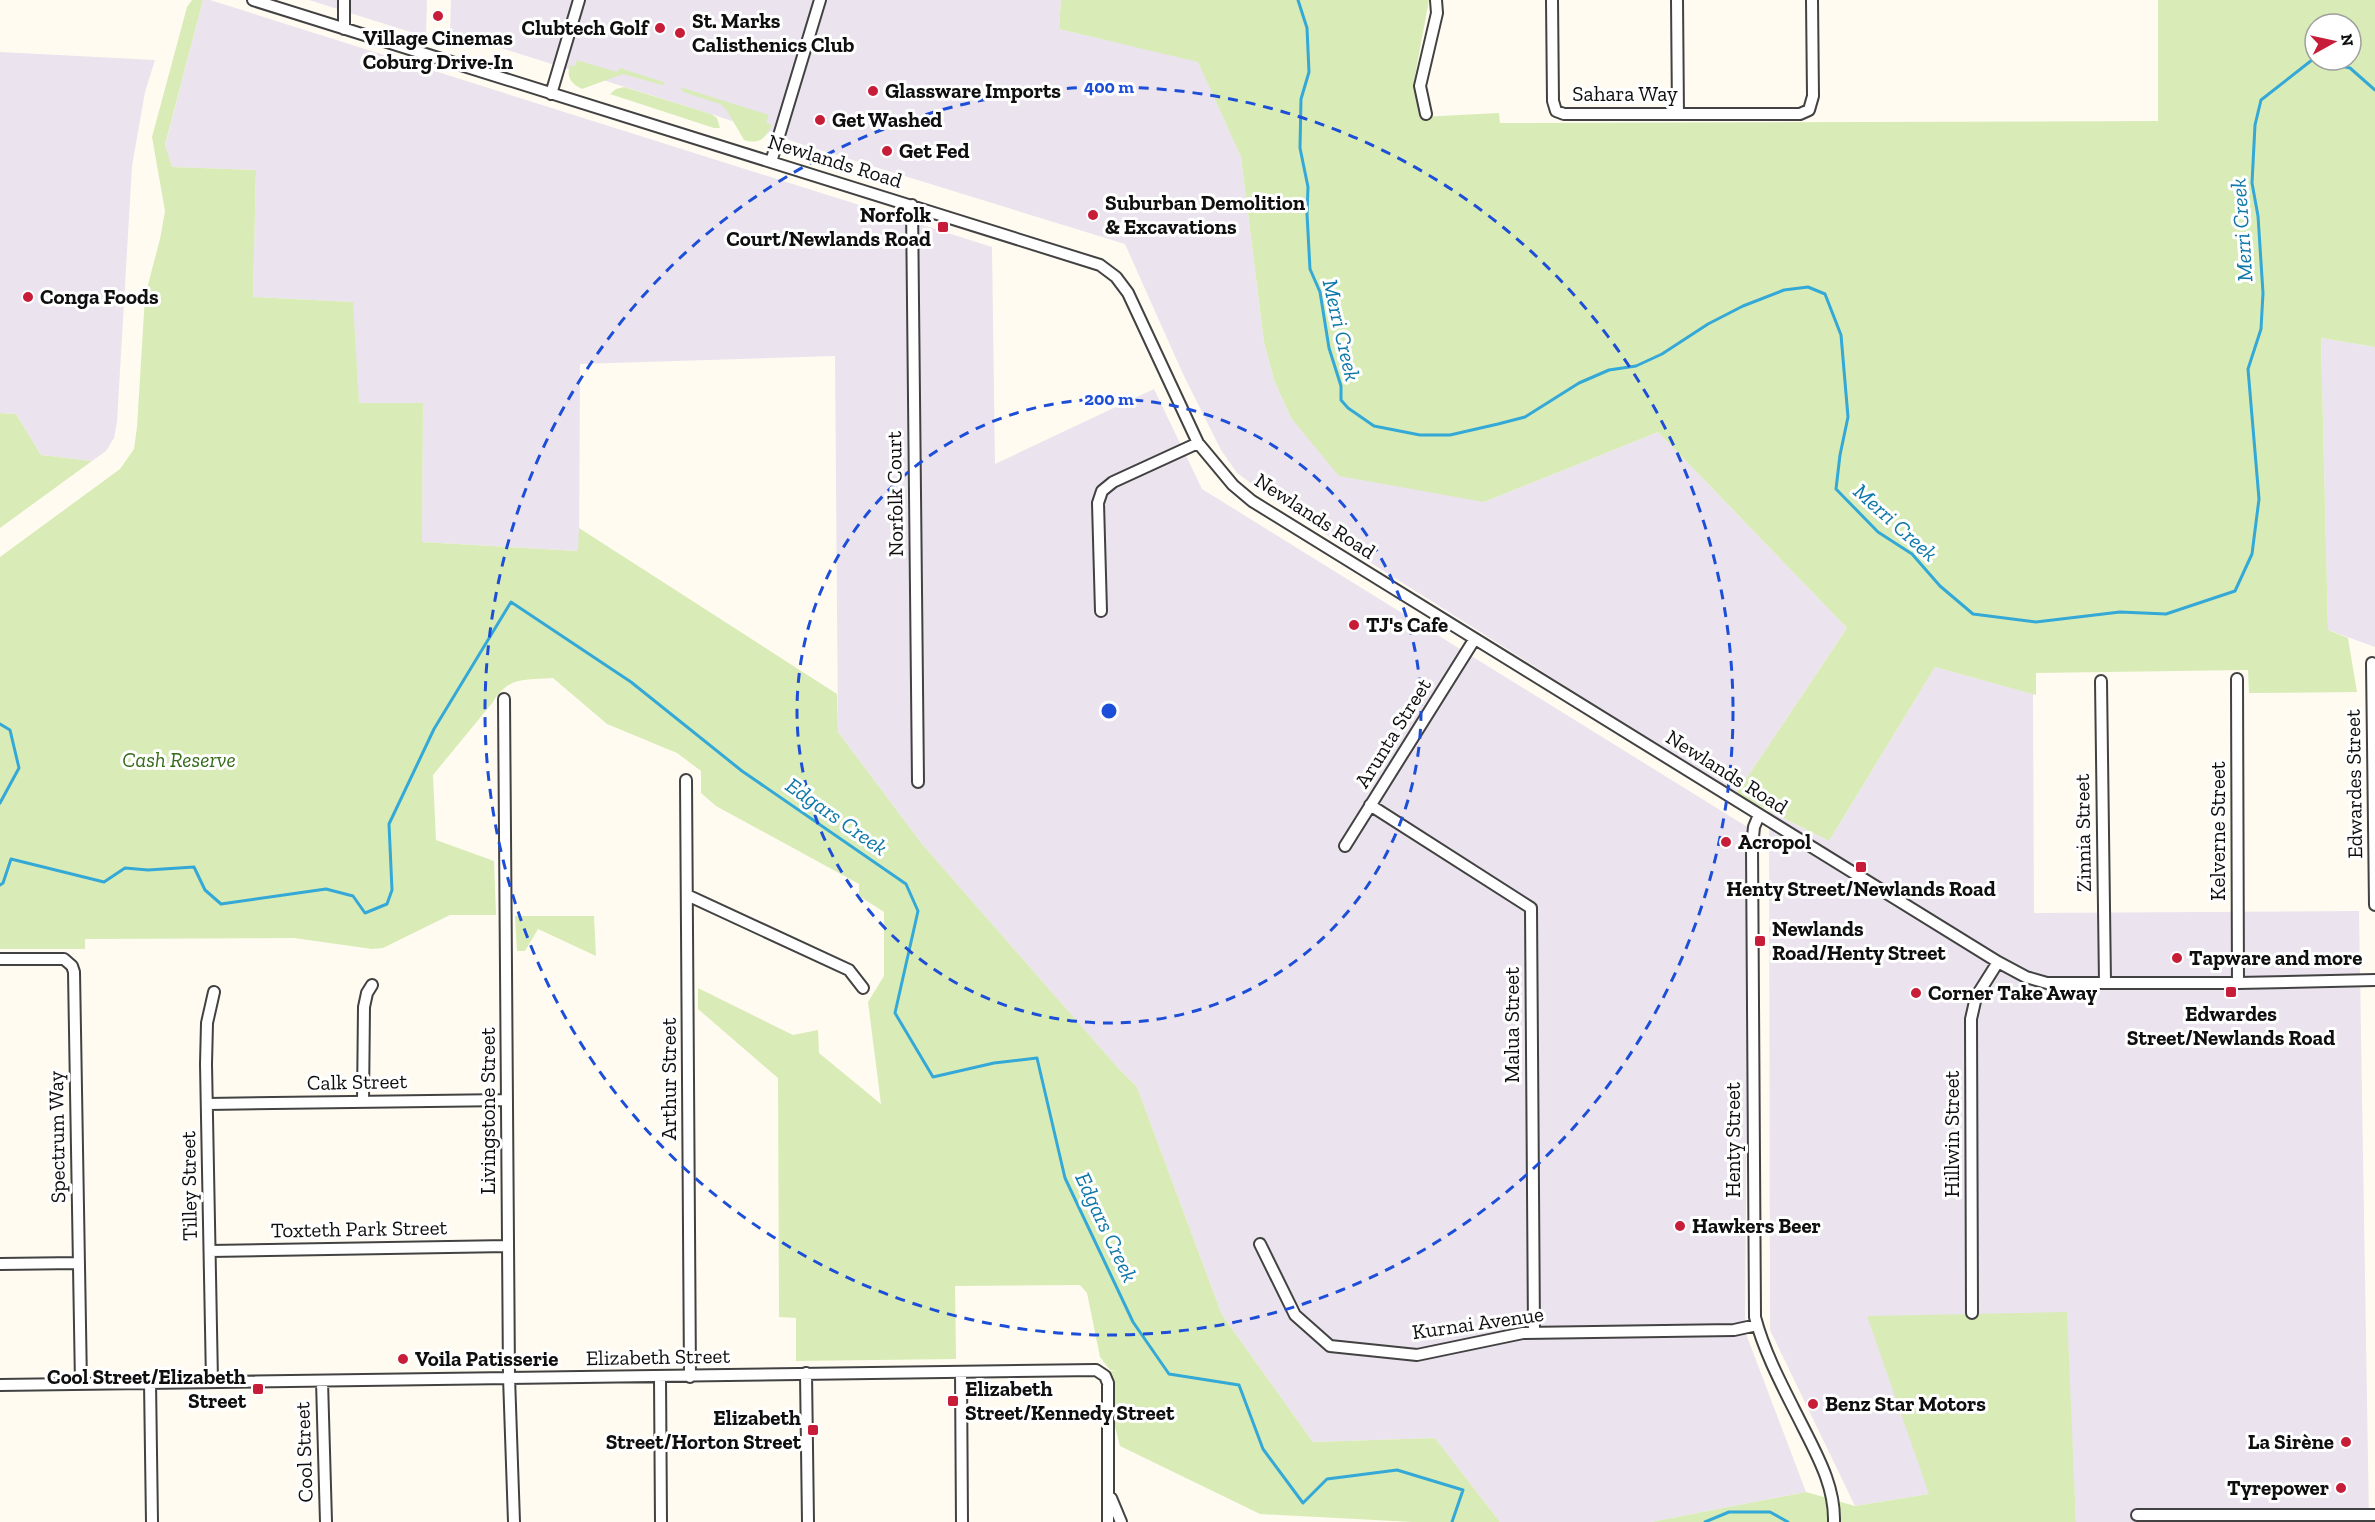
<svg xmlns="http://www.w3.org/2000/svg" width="2375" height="1522" font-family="'Zilla Slab',serif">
  <rect width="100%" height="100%" fill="#fffbf1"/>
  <path fill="#ebe3ee" d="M203,0H210L992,247L995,464L1154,389L1202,489L1749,828L1745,1331L1806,1492L1651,1522H1500L1435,1438L1313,1442L1222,1315L1137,1087L1119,1069L922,844L838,732L835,356L580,364L579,551L422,542L423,403H359L352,302L253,297L256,170L172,167L165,146Z
    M309,0H427L426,37Z
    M451,0H1061L1059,29L1198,61L1241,157L1264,342L1274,380L1291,418L1484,502L1658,432L1847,628L1736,794L1289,511L1237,473L1221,450L1183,374L1125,244L804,145L711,114L450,32Z
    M0,52L155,60L145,92L132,166L117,422L114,438L106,451L92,461L41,455L16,414L0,413Z
    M2321,338L2375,347V647L2328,630Z
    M1935,667L2033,694L2034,913L2359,911L2369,1522H2076L2066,1312L1929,1494L1855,1506L1770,1330L1769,811L1829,841Z"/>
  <path fill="#d9ecb7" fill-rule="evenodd" d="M192,0H203L165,145L172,167L256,170L253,297L353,302L359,403H423L422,542L578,551L579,528L837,694L838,732L922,844L1119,1069L1137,1087L1222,1315L1313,1442L1435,1438L1500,1522H1413L1260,1514L1120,1446L1101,1372L1118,1370H1110L1100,1357L1087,1293L1080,1285L955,1286L956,1359L796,1361V1318L779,1317L778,1078L698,1009V988L793,1035L818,1030L819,1053L881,1104L868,1002L884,976V912L859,896V884L716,806L701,793V771L677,753L607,724L553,678C526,680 508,676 493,702L433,775L436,840L494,861L496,915H450L383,948L372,949L294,938L85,939V949H0V557L120,469L134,449L137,427L145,296L160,239L165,211L152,137L187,7Z
    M1061,0H1429L1414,81L1420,117L1499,113L1500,123L2158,121V0H2375V347L2321,338L2328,630L2348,638L2357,692L2249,693L2248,670L2036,673V695L1935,667L1829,841L1736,794L1847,628L1658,432L1484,502L1339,476L1291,418L1274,380L1264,342L1241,157L1198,62L1059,29ZM2315,24H2351V60H2315Z
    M577,60L617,72L620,68L666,83L662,85L623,74L582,89C571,84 566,77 570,65L575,66Z
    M624,87L711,114L717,118L720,128H714L610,94L616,89Z
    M680,87L769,115L766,123L772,125C766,138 759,145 744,140L726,109L720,104L683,92Z
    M0,413L16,414L41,455L92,461L0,528Z
    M515,916H594L596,956L538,929L525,951H517Z
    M2067,1312L2076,1522H1651L1806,1492L1855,1506L1929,1494L1867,1316Z"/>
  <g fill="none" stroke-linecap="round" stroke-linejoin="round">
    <path stroke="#34a8d6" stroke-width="3" d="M1298,0L1307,28L1309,72L1301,99L1300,148L1308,187L1307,214L1310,269L1320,292L1329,348L1341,386V400L1348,408L1374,426L1420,435H1450L1498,424L1525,417L1579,383L1609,370L1636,366L1662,354L1708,324L1743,306L1784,290L1808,287L1825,294L1841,335L1848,417L1840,455L1836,489L1878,532L1912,554L1940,586L1973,614L2036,622L2120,612L2166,614L2235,591L2252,554L2259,499L2248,369L2261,329L2263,293L2258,216L2252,183L2255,125L2261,100L2312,60L2350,68L2375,90
      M0,724L10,730L19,768L0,803
      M0,885L3,883L11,859L104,882L125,868L148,870L194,867L205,890L221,904L326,889L353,896L365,913L387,904L392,890L389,824L434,729L511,602L631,682L742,771L906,884L918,911L895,1013L933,1077L994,1063L1037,1058L1065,1178L1133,1322L1169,1374L1239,1385L1263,1449L1303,1503L1327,1479L1397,1470L1463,1490L1452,1522
      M1705,1522L1729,1512H1770L1788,1522"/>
    <g stroke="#424242" stroke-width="14">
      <path id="minor" d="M253,0L1100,265L1116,277L1128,293L1198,443L1233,485L1252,501L1998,962L2026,977L2047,983H2238L2375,980
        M1552,0L1553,101L1556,111L1564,114H1800L1809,110L1813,96L1812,0
        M1677,0L1678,114
        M344,29V0
        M551,94L579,0
        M1426,114L1420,86L1437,13L1436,0
        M771,162L820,0
        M912,205L918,782
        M1101,611L1098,503L1102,491L1113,482L1198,443
        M2372,663L2375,905
        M2237,679L2238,983
        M2101,681L2105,983
        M504,699L509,1377L514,1522
        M686,780L690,1377
        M1370,805L1531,908L1534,1332
        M1759,815L1754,827L1752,847L1755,1317C1765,1355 1785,1391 1803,1427C1818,1457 1835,1487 1834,1522
        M1345,846L1474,640
        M687,895L849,970L863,988
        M0,959H64L72,966L74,972L81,1384
        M363,1102L364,1007L367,993L372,985
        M207,1104L507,1100
        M1260,1244L1295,1315L1330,1346L1417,1355L1523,1333L1734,1330L1757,1325
        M210,1251L508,1246
        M0,1264L78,1263
        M1972,1313L1971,1019L1976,997L1998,962
        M806,1373L808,1522
        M961,1373L962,1522
        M660,1377L661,1522
        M212,1381L206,1064L207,1023L214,992
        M322,1381L326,1522
        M150,1382L152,1522
        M0,1385L1096,1370L1105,1376L1108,1383V1522
        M1111,1498L1121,1522
        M2137,1515H2375"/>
    </g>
    <use href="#minor" stroke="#fff" stroke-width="10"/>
  </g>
  <g fill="none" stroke="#1d4ed8" stroke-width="3" stroke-dasharray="10 8">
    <circle cx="1109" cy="711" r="312"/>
    <circle cx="1109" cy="711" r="624"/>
  </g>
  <g fill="#c81d39" stroke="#fff" stroke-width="2">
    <circle cx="438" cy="16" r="6"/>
    <circle cx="660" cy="28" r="6"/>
    <circle cx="680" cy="33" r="6"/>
    <circle cx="873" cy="91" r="6"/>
    <circle cx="820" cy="120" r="6"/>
    <circle cx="887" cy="151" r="6"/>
    <circle cx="1093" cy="215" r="6"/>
    <rect x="937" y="221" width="12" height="12" rx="3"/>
    <circle cx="28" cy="297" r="6"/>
    <circle cx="1354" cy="625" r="6"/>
    <circle cx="1726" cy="842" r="6"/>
    <rect x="1855" y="861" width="12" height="12" rx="3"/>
    <rect x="1754" y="935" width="12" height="12" rx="3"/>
    <circle cx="2177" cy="958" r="6"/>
    <rect x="2225" y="986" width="12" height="12" rx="3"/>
    <circle cx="1916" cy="993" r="6"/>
    <circle cx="1680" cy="1226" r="6"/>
    <circle cx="403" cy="1359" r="6"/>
    <rect x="252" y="1383" width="12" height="12" rx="3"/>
    <rect x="947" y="1395" width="12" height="12" rx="3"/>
    <circle cx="1813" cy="1404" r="6"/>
    <rect x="807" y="1424" width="12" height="12" rx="3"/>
    <circle cx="2346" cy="1442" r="6"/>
    <circle cx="2341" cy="1488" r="6"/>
  </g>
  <g text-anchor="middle" stroke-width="6" stroke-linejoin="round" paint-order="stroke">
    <g font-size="21" font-weight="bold" fill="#0f0f0f" stroke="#fff" text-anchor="start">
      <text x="692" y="28">St. Marks<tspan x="692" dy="24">Calisthenics Club</tspan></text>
      <text x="648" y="35" text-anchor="end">Clubtech Golf</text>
      <text x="438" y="45" text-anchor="middle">Village Cinemas<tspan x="438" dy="24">Coburg Drive-In</tspan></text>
      <text x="885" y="98">Glassware Imports</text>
      <text x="832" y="127">Get Washed</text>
      <text x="899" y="158">Get Fed</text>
      <text x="1105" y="210">Suburban Demolition<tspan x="1105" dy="24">&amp; Excavations</tspan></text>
      <text x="931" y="222" text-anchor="end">Norfolk<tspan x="931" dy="24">Court/Newlands Road</tspan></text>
      <text x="40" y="304">Conga Foods</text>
      <text x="1366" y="632">TJ's Cafe</text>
      <text x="1738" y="849">Acropol</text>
      <text x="1861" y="896" text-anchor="middle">Henty Street/Newlands Road</text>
      <text x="1772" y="936">Newlands<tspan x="1772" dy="24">Road/Henty Street</tspan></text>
      <text x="2189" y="965">Tapware and more</text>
      <text x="1928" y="1000">Corner Take Away</text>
      <text x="2231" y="1021" text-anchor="middle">Edwardes<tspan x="2231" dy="24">Street/Newlands Road</tspan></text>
      <text x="1692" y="1233">Hawkers Beer</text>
      <text x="415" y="1366">Voila Patisserie</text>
      <text x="246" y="1384" text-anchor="end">Cool Street/Elizabeth<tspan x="246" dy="24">Street</tspan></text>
      <text x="965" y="1396">Elizabeth<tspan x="965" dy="24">Street/Kennedy Street</tspan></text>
      <text x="1825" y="1411">Benz Star Motors</text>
      <text x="801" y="1425" text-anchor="end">Elizabeth<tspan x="801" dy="24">Street/Horton Street</tspan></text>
      <text x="2334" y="1449" text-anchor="end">La Sirène</text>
      <text x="2329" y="1495" text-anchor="end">Tyrepower</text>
    </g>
    <g font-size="21" fill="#0f0f0f" stroke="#fff">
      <text x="1625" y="101">Sahara Way</text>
      <text transform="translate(835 161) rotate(17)" y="7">Newlands Road</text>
      <text transform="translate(895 494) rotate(-91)" y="7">Norfolk Court</text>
      <text transform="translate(1315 516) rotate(33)" y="7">Newlands Road</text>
      <text transform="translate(1393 733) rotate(-58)" y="7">Arunta Street</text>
      <text transform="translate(1727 772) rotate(32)" y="7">Newlands Road</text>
      <text transform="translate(2354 784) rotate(-91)" y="7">Edwardes Street</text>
      <text transform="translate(2218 831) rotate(-90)" y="7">Kelverne Street</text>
      <text transform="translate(2083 833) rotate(-91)" y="7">Zinnia Street</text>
      <text transform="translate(1512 1025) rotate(-90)" y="7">Malua Street</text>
      <text transform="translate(669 1079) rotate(-90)" y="7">Arthur Street</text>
      <text transform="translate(357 1082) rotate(-1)" y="7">Calk Street</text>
      <text transform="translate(488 1111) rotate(-90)" y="7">Livingstone Street</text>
      <text transform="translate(1952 1134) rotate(-90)" y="7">Hillwin Street</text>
      <text transform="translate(57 1137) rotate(-91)" y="7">Spectrum Way</text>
      <text transform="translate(1733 1140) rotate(-90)" y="7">Henty Street</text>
      <text transform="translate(189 1186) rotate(-91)" y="7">Tilley Street</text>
      <text transform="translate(359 1229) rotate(-1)" y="7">Toxteth Park Street</text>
      <text transform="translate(1478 1323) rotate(-8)" y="7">Kurnai Avenue</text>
      <text transform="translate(658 1357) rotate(-1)" y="7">Elizabeth Street</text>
      <text transform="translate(304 1452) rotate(-92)" y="7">Cool Street</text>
    </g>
    <g font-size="21" font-style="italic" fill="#356b1a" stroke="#fff">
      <text x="179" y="767">Cash Reserve</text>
    </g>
    <g font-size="22" font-style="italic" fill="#0f78a9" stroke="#fff">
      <text transform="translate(2241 230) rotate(-94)" y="8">Merri Creek</text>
      <text transform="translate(1342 330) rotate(77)" y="8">Merri Creek</text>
      <text transform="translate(1896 522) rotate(42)" y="8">Merri Creek</text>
      <text transform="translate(837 816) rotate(35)" y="8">Edgars Creek</text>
      <text transform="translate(1107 1227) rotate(65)" y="8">Edgars Creek</text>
    </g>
  </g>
  <circle cx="1109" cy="711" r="9" fill="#1d4ed8" stroke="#fff" stroke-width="3"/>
  <g font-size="18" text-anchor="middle" font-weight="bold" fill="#1d4ed8" stroke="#fff" stroke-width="6" stroke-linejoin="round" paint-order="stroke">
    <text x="1109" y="93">400 m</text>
    <text x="1109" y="405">200 m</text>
  </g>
  <g transform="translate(2333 42) rotate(82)"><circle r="28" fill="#ffffff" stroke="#9f9f9f" stroke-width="1.5"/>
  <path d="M0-4.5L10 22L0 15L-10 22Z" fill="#c81d39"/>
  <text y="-9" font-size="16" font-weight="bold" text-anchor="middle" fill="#0f0f0f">N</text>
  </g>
</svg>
